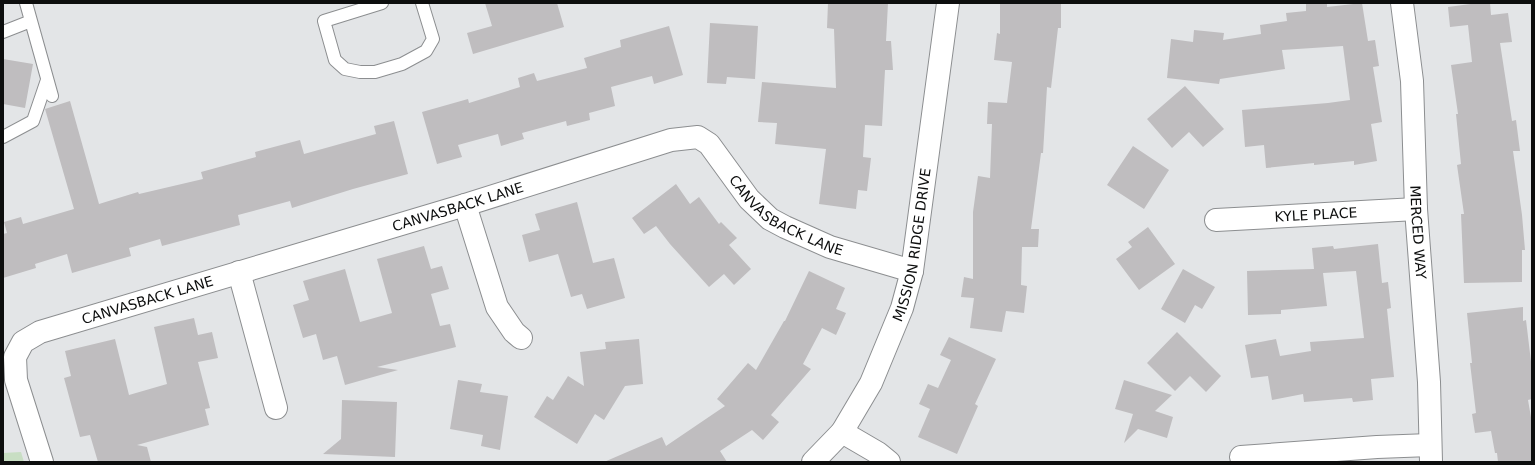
<svg xmlns="http://www.w3.org/2000/svg" width="1535" height="465" font-family="'DejaVu Sans',sans-serif">
  <rect width="100%" height="100%" fill="#e3e5e7"/>
  <path fill="#c8dec3" d="M21,452L24,462H3V453Z"/>
  <path fill="#bfbdbf" d="M485,3H557L564,27L473,54L467,33L492,26Z
    M828,3H888L886,41H891L893,70H885L882,126L865,125L863,157L871,158L867,191L858,190L856,209L819,204L826,149L775,144L777,123L758,122L762,82L836,88L834,29L827,28Z
    M1000,3H1061V28H1058L1051,88L1047,87L1043,153H1041L1031,229H1039L1038,247H1022L1021,285L1027,286L1024,313L1006,311L1002,332L970,328L974,298L961,297L964,277L973,279V212L978,176L990,178L992,124H987L988,102L1007,103L1012,62L994,60L997,33L1000,34Z
    M1306,3H1327V7L1362,3L1368,41L1375,40L1379,66L1373,67L1382,122L1371,124L1377,161L1354,165V161L1314,165V163L1266,168L1264,145L1245,147L1242,110L1328,103L1350,100L1343,46L1282,50L1285,69L1220,79L1219,84L1167,78L1171,39L1193,42L1194,30L1224,33L1223,40L1261,34L1260,25L1287,21L1286,13L1306,11Z
    M1478,3H1490L1491,15L1508,13L1512,42L1500,43L1512,121L1516,120L1520,151H1513L1522,215L1525,250H1522V282L1464,283L1461,214H1464L1457,165L1461,164L1456,114H1458L1451,65L1472,62L1468,25L1450,27L1448,7Z
    M710,23L758,26L755,79L727,77L726,84L707,83Z
    M669,26L683,75L654,84L652,76L611,87L615,106L589,113L590,120L567,126L566,121L522,133L524,139L501,146L498,134L458,145L462,157L437,164L422,112L468,99L469,103L520,87L518,78L534,73L537,81L587,68L584,58L621,47L620,40Z
    M3,59L33,64L25,108L3,104Z
    M1185,86L1224,129L1203,147L1189,132L1172,148L1147,119Z
    M70,101L99,204L138,192L139,194L203,179L201,172L256,157L255,152L300,140L304,154L376,134L374,126L394,121L408,174L353,189L292,208L290,201L238,215L240,225L162,246L160,239L129,248L131,256L72,273L67,254L35,264L36,268L3,278V234L7,233L4,222L21,217L23,224L74,209L45,109Z
    M1133,146L1169,170L1144,209L1107,185Z
    M676,184L690,204L699,197L719,224L721,222L737,238L729,245L751,269L734,285L724,274L709,287L670,244L656,226L644,234L632,218Z
    M577,202L593,263L614,258L625,298L587,309L582,294L571,297L558,254L529,262L522,235L540,230L535,214Z
    M1148,227L1175,264L1139,290L1116,259L1132,247L1128,242Z
    M1378,244L1382,283L1388,282L1391,308L1387,309L1394,377L1371,379L1373,400L1353,402L1352,398L1304,402L1303,394L1272,400L1268,376L1251,378L1245,345L1276,339L1280,356L1311,351L1310,342L1364,338L1356,271L1323,273L1327,306L1281,310V314L1248,315L1247,271L1314,269L1312,248L1333,246L1334,249Z
    M424,246L431,269L442,266L449,289L431,294L440,326L450,324L456,347L377,367L398,370L345,385L337,356L323,360L316,334L303,338L293,305L309,300L303,281L345,269L360,322L392,313L377,259Z
    M1183,269L1215,287L1202,309L1195,305L1185,323L1161,309Z
    M809,271L845,288L836,309L846,313L836,335L822,328L803,364L811,369L771,415L779,422L763,440L752,430L720,451L727,462H604L662,437L666,446L725,406L717,399L748,363L756,370L784,321H785Z
    M1523,307V321L1526,320L1532,370V399L1528,400L1532,423V462H1498L1497,453H1495L1491,431L1475,433L1472,414L1476,413L1470,363H1472L1467,313Z
    M194,318L198,335L212,332L218,358L198,362L210,408L205,409L209,425L137,445L147,447L151,462H98L90,435L80,437L64,378L71,376L65,351L115,339L129,395L167,384L154,327Z
    M1177,332L1221,376L1206,392L1190,376L1175,391L1147,363Z
    M949,337L996,359L975,404L978,406L957,454L918,437L930,409L919,404L928,384L938,388L951,360L940,355Z
    M639,339L643,384L625,386L604,420L595,414L577,444L534,417L547,396L553,400L568,376L584,386L580,352L606,349L605,342Z
    M458,380L482,384L480,392L508,396L500,450L481,446L483,435L450,429Z
    M1124,380L1172,395L1155,411L1173,417L1167,438L1138,429L1124,443L1133,414L1115,409Z
    M342,400L397,402L395,457L323,454L341,439Z"/>
  <g fill="none" stroke-linecap="round" stroke-linejoin="round">
    <g stroke="#8c8e90" stroke-width="14">
      <path id="lane" d="M26,3L52,96
        M382,3L324,21L335,60L345,69L360,72H375L402,64L426,51L433,39L422,3
        M3,32L31,21
        M3,137L33,121L47,80"/>
    </g>
    <g stroke="#8c8e90" stroke-width="24">
      <g id="street">
        <path id="s1" d="M1402,3L1412,81L1416,209L1429,382L1431,462"/>
        <path d="M465,205L497,307L514,332L521,338"/>
        <path id="s2" d="M1216,220L1416,209"/>
        <path d="M239,272L276,408"/>
        <path d="M842,432L878,453L889,462"/>
        <path d="M1241,457L1377,447L1430,445"/>
        <path id="s3" d="M42,462L16,380L15,357L23,342L40,332L465,205L671,140L698,137L709,144L749,199L770,219L785,227L830,247L912,271"/>
      </g>
    </g>
    <g stroke="#8c8e90" stroke-width="24">
      <g id="secondary">
        <path id="s4" d="M813,462L842,432L871,383L902,308L912,271L948,3"/>
      </g>
    </g>
    <use href="#lane" stroke="#fff" stroke-width="12"/>
    <use href="#street" stroke="#fff" stroke-width="22"/>
    <use href="#secondary" stroke="#fff" stroke-width="22"/>
  </g>
  <g text-anchor="middle" stroke-width="3.5" stroke-linejoin="round" paint-order="stroke">
    <g font-size="14" fill="#0d0e0e" stroke="#fff">
      <text dy="5" stroke="none"><textPath href="#s3" startOffset="582">CANVASBACK LANE</textPath></text>
      <text dy="5" stroke="none"><textPath href="#s3" startOffset="954">CANVASBACK LANE</textPath></text>
      <text dy="5" stroke="none"><textPath href="#s2" startOffset="100">KYLE PLACE</textPath></text>
      <text dy="5" stroke="none"><textPath href="#s1" startOffset="230">MERCED WAY</textPath></text>
      <text dy="5" stroke="none"><textPath href="#s4" startOffset="244">MISSION RIDGE DRIVE</textPath></text>
      <text dy="5" stroke="none"><textPath href="#s3" startOffset="258">CANVASBACK LANE</textPath></text>
    </g>
  </g>
  <rect width="1535" height="465" fill="none" stroke="#0d0e0e" stroke-width="8"/>
</svg>
